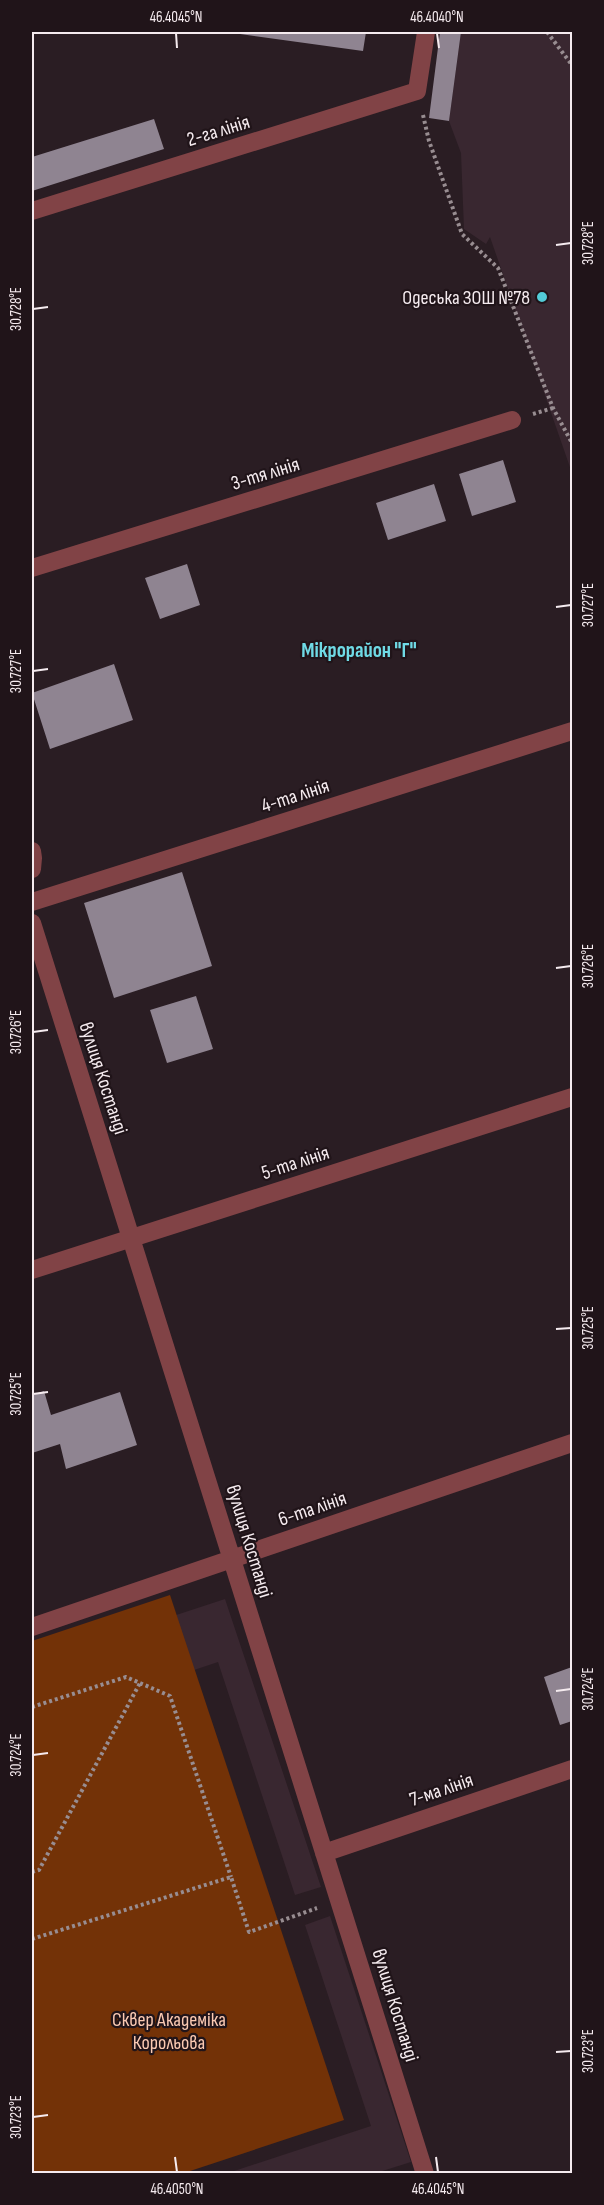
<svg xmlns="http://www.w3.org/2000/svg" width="604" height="2205" font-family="'Sofia Sans Condensed',sans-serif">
  <rect width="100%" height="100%" fill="#2a1d23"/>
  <path fill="#392730" d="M461,32H572V473L490,237L486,244L464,229L461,153L449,121Z
    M225,1599L321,1887L295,1895L218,1662L182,1674L164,1619Z
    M330,1916L411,2162L376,2173H228L371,2126L305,1925Z"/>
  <path fill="#733207" d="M170,1595L344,2120L184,2173H32V1641Z"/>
  <path fill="#8f8491" d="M226,32H366L363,51Z
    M440,32H461L449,121L429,118Z
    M154,119L164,149L32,191V157Z
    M503,460L516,502L472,516L459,474Z
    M434,484L446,521L388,540L376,503Z
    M187,564L200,605L160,619L145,578Z
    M114,664L133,720L50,749L32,693Z
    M182,872L212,966L114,998L84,903Z
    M196,996L213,1049L167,1063L150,1010Z
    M44,1391L51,1415L120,1392L137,1445L66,1469L60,1444L32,1453V1395Z
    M572,1667V1721L560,1725L544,1677Z"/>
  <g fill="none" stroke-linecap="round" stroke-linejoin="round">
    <path stroke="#988d91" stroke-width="4" stroke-dasharray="3 3" stroke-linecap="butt" d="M547,32L572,65
      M423,115L429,141L462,234L498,268L553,408L572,443
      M533,414L553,408
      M32,1707L126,1677L170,1696L231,1877
      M32,1872L39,1870L140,1683
      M32,1939L231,1877L249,1932L317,1908"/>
    <path stroke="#814346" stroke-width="18" d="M32,211L417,91L426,32
      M32,568L512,420
      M32,851L33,858L32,869
      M32,902L572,731
      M32,923L425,2174
      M32,1270L572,1097
      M32,1627L572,1443
      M324,1853L572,1769"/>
  </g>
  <path fill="none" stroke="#f5ebef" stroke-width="2" d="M176,33L177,48M437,33L439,48M556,245L571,243M33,309L48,307M556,607L571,605M33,671L48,669M556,968L571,966M33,1032L48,1030M556,1329L571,1328M33,1394L48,1392M556,1691L571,1689M33,1755L48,1753M556,2052L571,2051M33,2117L48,2115M175,2157L177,2172M436,2157L438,2172"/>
  <circle fill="#52cbd7" stroke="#201419" stroke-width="2" cx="542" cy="297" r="6"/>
  <g text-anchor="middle" stroke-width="4.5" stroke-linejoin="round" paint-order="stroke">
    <g font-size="20" fill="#f5ebef" stroke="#201419">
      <text transform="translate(218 130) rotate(-17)" y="7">2-га лінія</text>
      <text transform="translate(265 473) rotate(-17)" y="7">3-тя лінія</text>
      <text transform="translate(295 795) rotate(-18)" y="7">4-та лінія</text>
      <text transform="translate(104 1078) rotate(72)" y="7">вулиця Костанді</text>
      <text transform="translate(295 1162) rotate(-18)" y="7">5-та лінія</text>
      <text transform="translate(312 1508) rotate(-19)" y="7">6-та лінія</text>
      <text transform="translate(250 1541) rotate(73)" y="7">вулиця Костанді</text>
      <text transform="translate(441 1789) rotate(-19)" y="7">7-ма лінія</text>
      <text transform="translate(396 2005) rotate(73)" y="7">вулиця Костанді</text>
    </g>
    <g font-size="20" fill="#f5ebef" stroke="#201419" text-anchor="end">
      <text x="530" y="304">Одеська ЗОШ №78</text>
    </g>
    <g font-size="20" fill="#fbcab3" stroke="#201419">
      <text x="169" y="2026">Сквер Академіка<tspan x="169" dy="23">Корольова</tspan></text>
    </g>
    <g font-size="21" font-weight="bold" fill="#6fdae5" stroke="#201419">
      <text x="359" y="657">Мікрорайон "Г"</text>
    </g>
  </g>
  <rect width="604" height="2205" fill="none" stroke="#201419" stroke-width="66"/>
  <rect x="33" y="33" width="538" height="2139" fill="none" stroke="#f5ebef" stroke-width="2"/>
  <g font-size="15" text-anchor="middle" fill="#f5ebef">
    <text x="176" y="22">46.4045°N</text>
    <text x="437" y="22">46.4040°N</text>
    <text transform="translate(588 243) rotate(-90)" y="5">30.728°E</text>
    <text transform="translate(16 309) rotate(-90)" y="5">30.728°E</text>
    <text transform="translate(588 605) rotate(-90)" y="5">30.727°E</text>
    <text transform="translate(16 671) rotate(-90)" y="5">30.727°E</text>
    <text transform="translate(588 966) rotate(-90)" y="5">30.726°E</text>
    <text transform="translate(16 1032) rotate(-90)" y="5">30.726°E</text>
    <text transform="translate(588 1328) rotate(-90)" y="5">30.725°E</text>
    <text transform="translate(16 1394) rotate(-90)" y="5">30.725°E</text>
    <text transform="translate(588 1689) rotate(-90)" y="5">30.724°E</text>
    <text transform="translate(16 1755) rotate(-90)" y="5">30.724°E</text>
    <text transform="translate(588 2051) rotate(-90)" y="5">30.723°E</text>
    <text transform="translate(16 2117) rotate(-90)" y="5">30.723°E</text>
    <text x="177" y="2194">46.4050°N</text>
    <text x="438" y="2194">46.4045°N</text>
  </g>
</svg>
